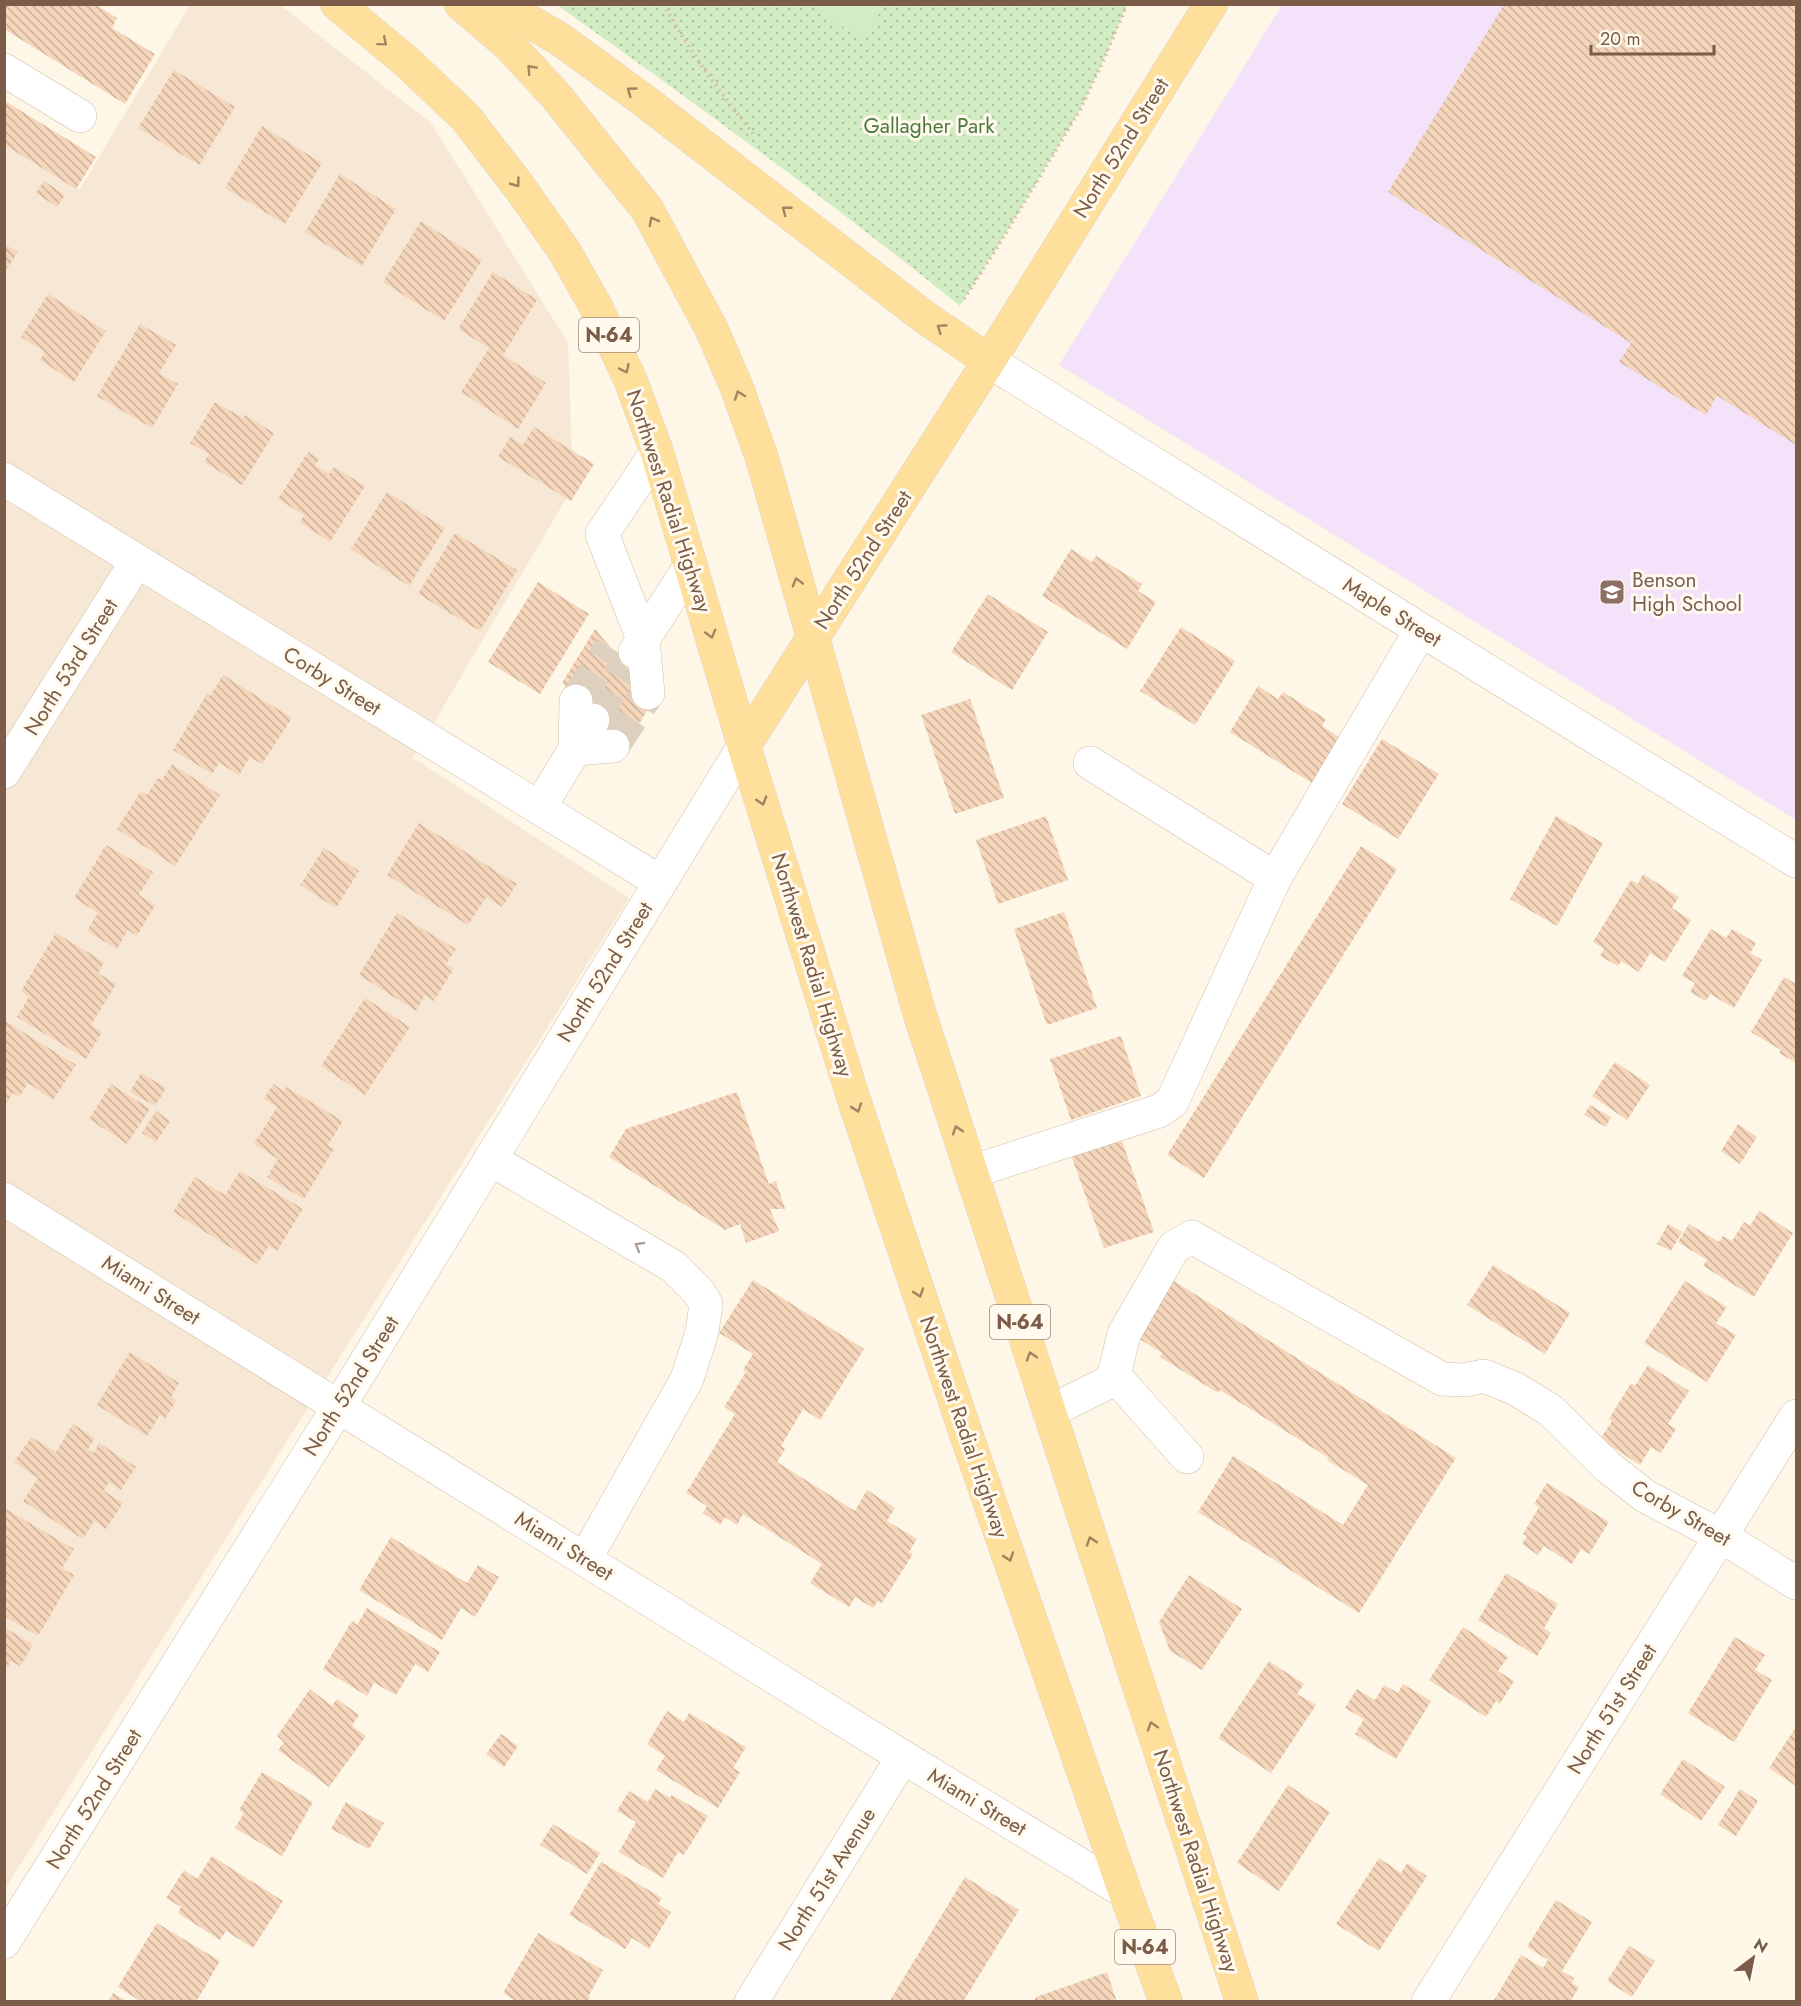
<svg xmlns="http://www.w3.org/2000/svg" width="1801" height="2006" font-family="Jost,sans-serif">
  <defs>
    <pattern id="park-dots" width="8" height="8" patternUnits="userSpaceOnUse" patternTransform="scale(1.5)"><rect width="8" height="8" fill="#d2edc3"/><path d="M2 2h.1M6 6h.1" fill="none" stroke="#afc3a0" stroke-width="1.8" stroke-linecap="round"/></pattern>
    <pattern id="building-back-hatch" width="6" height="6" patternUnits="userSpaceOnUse" patternTransform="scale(1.5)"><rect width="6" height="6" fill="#f5d6bb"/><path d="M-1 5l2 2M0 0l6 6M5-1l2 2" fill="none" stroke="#cbb19a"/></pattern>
  </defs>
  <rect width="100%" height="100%" fill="#fef6e6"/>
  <path fill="#f6e8d4" d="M190,5H280L431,123L568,343L573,487L413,758L629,898L5,1889V141L80,189Z"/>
  <path fill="#f3e2fa" d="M1282,5H1796V820L1059,365Z"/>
  <path fill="url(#park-dots)" d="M557,5H1127L1105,57L1080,110L995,251L960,306C829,200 693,102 557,5Z"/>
  <path fill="#d2edc3" d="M812,5H884L863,41Z"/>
  <path fill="url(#building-back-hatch)" d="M4,4H95L117,18L112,28L155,54L125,104L4,29Z
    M1504,5H1796V445L1717,396L1706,415L1619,362L1631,343L1388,192Z
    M174,70L235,107L199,165L138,128Z
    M5,101L96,157L76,189L5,145Z
    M262,126L322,163L285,224L225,188Z
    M340,174L396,209L362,266L305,232Z
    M44,181L65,195L57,207L36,193Z
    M421,221L482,260L444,321L383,282Z
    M4,244L18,252L4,273Z
    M493,272L537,300L503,355L546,383L518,429L461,392L489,348L458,329Z
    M48,294L106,331L74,382L40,360L45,352L21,337Z
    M140,324L176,345L159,373L178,384L152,428L97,396Z
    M215,402L243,418L245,415L274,433L242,485L204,462L209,454L190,443Z
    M534,427L594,464L571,501L498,457L510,437L523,445Z
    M308,452L319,459L315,465L329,474L334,467L365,486L330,542L300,522L304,515L278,499Z
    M387,492L445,528L409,586L351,549Z
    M455,533L517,570L480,631L418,594Z
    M1071,549L1092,562L1096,556L1142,584L1138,591L1156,602L1127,649L1042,596Z
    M538,582L589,614L540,694L488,662Z
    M988,594L1048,632L1012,690L951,652Z
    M1181,627L1235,661L1195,725L1140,691Z
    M595,629L654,700L620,754L562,683Z
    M223,675L292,718L262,764L250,757L239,775L219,763L212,774L173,750L207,694L210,696Z
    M1258,686L1278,699L1283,692L1326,719L1322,726L1344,740L1315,785L1230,732Z
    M970,699L1004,798L955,814L921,715Z
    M1382,739L1439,774L1398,839L1342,804Z
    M172,764L220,795L175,866L117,829L141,791L147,795L158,778L162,780Z
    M1046,816L1068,880L998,904L976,840Z
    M1556,816L1603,843L1557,926L1510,899Z
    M419,823L517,884L502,907L486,897L468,925L387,875Z
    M106,845L153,872L139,895L155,905L137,936L128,930L117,949L87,931L98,913L74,898Z
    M1361,846L1397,869L1204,1178L1167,1155Z
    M324,848L359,871L336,908L300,885Z
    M1643,874L1679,897L1672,908L1691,920L1665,962L1650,953L1639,972L1621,961L1618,966L1600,956L1604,949L1593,942L1631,880L1638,884Z
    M1064,912L1097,1008L1047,1025L1014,929Z
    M397,913L456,949L446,964L454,968L434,1001L425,995L416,1011L359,975Z
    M1711,929L1726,938L1732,929L1756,943L1750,953L1762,960L1734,1008L1710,994L1706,1001L1690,992L1695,983L1682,976Z
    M56,933L104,962L98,973L116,984L91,1025L102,1032L86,1059L17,1017L29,997L21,991Z
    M1784,977L1796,984V1063L1779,1053L1781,1050L1751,1032Z
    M365,998L410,1027L365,1095L321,1066Z
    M4,1020L76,1065L53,1100L28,1083L19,1097L13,1093L4,1107Z
    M1121,1036L1141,1096L1071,1120L1050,1059Z
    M1615,1062L1650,1085L1627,1120L1592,1096Z
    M141,1073L166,1088L155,1106L130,1092Z
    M111,1084L150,1109L127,1144L89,1119Z
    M273,1084L284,1091L286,1087L343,1121L328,1145L334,1149L304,1199L267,1177L278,1159L254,1144L277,1107L264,1099Z
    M737,1092L769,1184L776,1181L785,1209H770L779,1231L746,1243L740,1224L725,1230L609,1157L626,1129Z
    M1590,1105L1611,1117L1606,1127L1584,1115Z
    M156,1111L170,1121L156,1142L142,1133Z
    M1738,1124L1757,1137L1740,1164L1721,1151Z
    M1121,1138L1154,1232L1104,1248L1071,1155Z
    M240,1171L303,1209L277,1251L269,1246L257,1264L173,1212L195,1177L225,1195Z
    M1759,1211L1793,1233L1754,1297L1703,1266L1707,1260L1678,1242L1689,1224L1719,1242L1723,1236L1732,1241L1744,1222L1750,1226Z
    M1668,1224L1682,1232L1671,1251L1657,1244Z
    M1493,1265L1570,1313L1545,1354L1467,1305Z
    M1166,1276L1456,1458L1359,1613L1198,1512L1233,1456L1343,1525L1368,1485L1327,1460L1329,1458L1220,1390L1218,1393L1160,1357L1162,1353L1130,1333Z
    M753,1280L864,1349L820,1420L803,1409L781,1446L785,1449L777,1462L855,1511L867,1490L895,1508L887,1521L917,1539L909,1552L913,1554L882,1603L878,1601L873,1608L855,1597L849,1607L810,1583L822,1564L743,1514L737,1525L725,1517L720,1525L703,1513L707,1506L686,1493L735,1414L724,1407L746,1372L743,1370L753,1354L719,1333Z
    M1685,1281L1727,1307L1716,1323L1736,1335L1707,1382L1644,1343Z
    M130,1352L179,1383L171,1397L176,1401L165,1419L160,1415L147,1436L97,1405Z
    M1648,1365L1689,1391L1668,1424L1676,1429L1661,1453L1651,1447L1640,1465L1600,1439L1612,1421L1609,1419L1631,1383L1635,1386Z
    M73,1424L95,1438L88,1449L94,1453L99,1443L136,1467L121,1490L109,1482L104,1491L123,1503L106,1529L94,1521L83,1539L23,1501L38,1478L14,1462L31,1437L56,1452Z
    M1547,1483L1609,1522L1589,1554L1581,1549L1572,1564L1544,1546L1538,1555L1522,1544L1527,1536L1523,1534L1539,1507L1534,1504Z
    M6,1509L74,1549L62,1568L74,1575L38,1636L4,1616Z
    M391,1537L467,1583L478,1565L499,1577L475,1617L461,1608L442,1640L359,1590Z
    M1506,1573L1558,1604L1544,1628L1551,1633L1537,1656L1478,1620Z
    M1189,1575L1242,1609L1202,1670L1170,1651L1159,1622Z
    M367,1608L440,1652L428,1672L415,1664L396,1695L374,1683L367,1696L323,1669L352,1621L357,1625Z
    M4,1627L33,1645L20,1666L11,1661L4,1672Z
    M1463,1627L1508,1657L1498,1671L1514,1681L1500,1704L1496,1701L1486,1717L1429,1680Z
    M1735,1637L1765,1655L1755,1670L1772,1680L1734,1742L1688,1713Z
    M1269,1661L1304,1684L1297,1694L1316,1705L1271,1773L1218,1738Z
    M1403,1684L1431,1701L1396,1759L1355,1734L1364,1719L1345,1708L1357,1689L1375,1700L1384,1685L1398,1693Z
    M310,1689L332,1706L337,1699L359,1715L352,1726L366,1736L329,1787L278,1750L284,1742L277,1736Z
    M667,1711L684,1722L689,1713L746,1747L733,1768L740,1772L718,1808L656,1770L665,1756L647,1744Z
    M1796,1727V1786L1769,1768Z
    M501,1734L518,1746L504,1767L486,1754Z
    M1683,1759L1725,1787L1701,1821L1660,1794Z
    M262,1772L313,1802L282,1856L235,1828L244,1813L239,1810Z
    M1288,1785L1330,1812L1279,1891L1237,1863Z
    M655,1789L670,1798L672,1795L708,1816L684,1855L678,1852L663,1878L619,1852L636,1822L617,1811L629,1791L648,1802Z
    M1740,1789L1758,1801L1736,1836L1718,1825Z
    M346,1802L384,1823L369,1849L331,1829Z
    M553,1824L600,1853L587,1874L540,1845Z
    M212,1856L283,1901L253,1948L226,1931L220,1940L178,1913L181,1907L166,1898L184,1870L197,1879Z
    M1379,1858L1401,1873L1407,1863L1427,1876L1379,1951L1336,1924Z
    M601,1862L662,1898L658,1904L671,1912L649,1949L632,1938L625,1949L569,1915Z
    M965,1877L1019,1910L963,2002H889Z
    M1556,1900L1592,1922L1562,1971L1574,1978L1572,1983L1579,1987L1570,2002H1493L1521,1955L1543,1968L1548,1960L1527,1947Z
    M157,1923L220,1961L196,2002H142L118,1987Z
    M538,1933L603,1970L588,1997L590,1998L588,2002H517L503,1993Z
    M1629,1946L1655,1961L1632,1997L1607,1981Z
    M1107,1972L1117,2002H1034L1036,1997Z
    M113,1993L128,2002H108Z"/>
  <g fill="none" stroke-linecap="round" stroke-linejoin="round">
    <path stroke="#ddd0be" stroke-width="33" stroke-dasharray="33 16" stroke-linecap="butt" d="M576,701L611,648
      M593,720L625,667
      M613,746L648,693"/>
    <g stroke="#d1beaa" stroke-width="34">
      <path id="minor" d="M4,70L80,116
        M989,361L1447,646L1796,861
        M4,479L660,882
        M635,652L691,565
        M648,693L643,639L602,534L657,452
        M576,701L575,749L613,746
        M1090,763L1275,878
        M4,772L137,561
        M539,808L593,720
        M490,1159L674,1267L698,1291L706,1304L702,1332L687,1379L585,1559
        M971,1172L1159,1111L1172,1102L1275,878L1421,630
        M4,1199L903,1757L1125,1892
        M1114,1375L1187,1457
        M1049,1412L1109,1382L1114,1375L1124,1334L1174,1247L1192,1237L1442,1379L1465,1380L1484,1376L1516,1389L1550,1410L1608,1467L1645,1496L1721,1536L1796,1583
        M4,1942L339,1406L744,746
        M751,2002L903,1757
        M1428,2002L1796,1416"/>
    </g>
    <g stroke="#dcd5cf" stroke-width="34">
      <path id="major" d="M337,4L407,62L466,118L520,188L565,252L596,307L630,379L657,452L744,746L853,1097L965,1431L1125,1892L1166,2002
        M461,4L509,45L556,96L647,209L711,328L737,388L762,458L920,1015L1242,2002
        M500,4L561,40L642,99L923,316L989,361
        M744,746L989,361L1211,4"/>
    </g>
    <path stroke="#dbb99e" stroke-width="4" stroke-dasharray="1.5 4.5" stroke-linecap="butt" d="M664,4C688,51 721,92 753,134
      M964,299L995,251L1080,110L1105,57L1127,4"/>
    <use href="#minor" stroke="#fff" stroke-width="33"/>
    <use href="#major" stroke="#ffdf9c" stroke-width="33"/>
  </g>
  <defs><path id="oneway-chevron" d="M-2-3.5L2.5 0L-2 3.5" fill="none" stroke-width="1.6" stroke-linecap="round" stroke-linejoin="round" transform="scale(1.5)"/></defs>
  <g stroke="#a28361">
    <use href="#oneway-chevron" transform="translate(383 42) rotate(40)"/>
    <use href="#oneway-chevron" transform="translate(531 69) rotate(-133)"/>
    <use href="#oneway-chevron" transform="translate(631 91) rotate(-144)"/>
    <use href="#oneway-chevron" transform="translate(516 183) rotate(53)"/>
    <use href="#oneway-chevron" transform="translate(786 210) rotate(-142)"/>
    <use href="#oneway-chevron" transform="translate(653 221) rotate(-118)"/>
    <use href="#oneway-chevron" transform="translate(941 328) rotate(-145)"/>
    <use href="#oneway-chevron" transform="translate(625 369) rotate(65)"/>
    <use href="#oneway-chevron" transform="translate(739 395) rotate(-110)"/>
    <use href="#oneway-chevron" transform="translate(797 582) rotate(-106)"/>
    <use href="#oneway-chevron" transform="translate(711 634) rotate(74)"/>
    <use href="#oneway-chevron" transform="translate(762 801) rotate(73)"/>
    <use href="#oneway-chevron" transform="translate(857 1108) rotate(71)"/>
    <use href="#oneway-chevron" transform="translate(957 1130) rotate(-108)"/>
    <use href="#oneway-chevron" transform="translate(919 1293) rotate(71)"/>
    <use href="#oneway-chevron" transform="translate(1031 1356) rotate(-108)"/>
    <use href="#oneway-chevron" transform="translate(1091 1541) rotate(-108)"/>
    <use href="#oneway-chevron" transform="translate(1009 1557) rotate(71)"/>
    <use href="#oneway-chevron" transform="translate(1152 1726) rotate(-108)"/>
  </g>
  <use stroke="#af9d91" href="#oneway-chevron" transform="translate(639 1246) rotate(-150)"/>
  <defs>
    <g id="school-square" transform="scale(1.35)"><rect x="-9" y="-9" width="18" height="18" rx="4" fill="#8d6e63" stroke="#fff9ee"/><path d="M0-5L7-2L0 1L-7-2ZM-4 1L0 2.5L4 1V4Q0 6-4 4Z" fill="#fff"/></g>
  </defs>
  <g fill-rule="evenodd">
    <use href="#school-square" x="1612" y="592"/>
  </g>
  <g text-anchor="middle" stroke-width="6" stroke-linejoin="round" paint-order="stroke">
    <g fill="#fff9ee" stroke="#a28b7a" stroke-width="1.5">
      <rect x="579" y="318" width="60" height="34" rx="4.5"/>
      <rect x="990" y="1305" width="60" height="34" rx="4.5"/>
      <rect x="1115" y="1930" width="60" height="34" rx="4.5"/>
    </g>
    <g font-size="20" font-weight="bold" fill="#7a5c48">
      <text x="609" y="342">N-64</text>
      <text x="1020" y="1329">N-64</text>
      <text x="1145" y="1954">N-64</text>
    </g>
    <g font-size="21" fill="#4c7a3c" stroke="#fff9ee">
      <text x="929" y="133">Gallagher Park</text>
    </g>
    <g font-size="21" fill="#7a5c48" stroke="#fff9ee">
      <text transform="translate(1121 148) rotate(-58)" y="7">North 52nd Street</text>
      <text transform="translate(669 501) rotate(72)" y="7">Northwest Radial Highway</text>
      <text transform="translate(863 560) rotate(-57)" y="7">North 52nd Street</text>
      <text transform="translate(1392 612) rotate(32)" y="7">Maple Street</text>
      <text transform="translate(71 667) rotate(-58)" y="7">North 53rd Street</text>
      <text transform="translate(332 681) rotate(32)" y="7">Corby Street</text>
      <text transform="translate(812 965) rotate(73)" y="7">Northwest Radial Highway</text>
      <text transform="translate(605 972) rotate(-58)" y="7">North 52nd Street</text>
      <text transform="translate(151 1290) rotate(32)" y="7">Miami Street</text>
      <text transform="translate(351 1386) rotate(-58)" y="7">North 52nd Street</text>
      <text transform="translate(964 1427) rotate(71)" y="7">Northwest Radial Highway</text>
      <text transform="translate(1681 1513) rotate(30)" y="7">Corby Street</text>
      <text transform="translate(564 1546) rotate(32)" y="7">Miami Street</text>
      <text transform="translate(1612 1709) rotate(-58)" y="7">North 51st Street</text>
      <text transform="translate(94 1799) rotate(-58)" y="7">North 52nd Street</text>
      <text transform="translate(977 1802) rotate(31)" y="7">Miami Street</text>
      <text transform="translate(1196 1861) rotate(72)" y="7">Northwest Radial Highway</text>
      <text transform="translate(827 1879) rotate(-58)" y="7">North 51st Avenue</text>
    </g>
    <g font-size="21" fill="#785e54" stroke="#fff9ee" text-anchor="start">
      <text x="1632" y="587">Benson<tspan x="1632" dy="24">High School</tspan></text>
    </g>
  </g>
  <rect width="1801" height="2006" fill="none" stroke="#7a5c48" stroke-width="12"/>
  <g transform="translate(1753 1958) rotate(32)" stroke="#fff9ee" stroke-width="4.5" paint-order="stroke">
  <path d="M0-4.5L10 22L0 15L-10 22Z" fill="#7a5c48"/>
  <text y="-9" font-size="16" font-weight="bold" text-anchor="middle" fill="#7a5c48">N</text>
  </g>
  <path d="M1591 45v9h123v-9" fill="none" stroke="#7a5c48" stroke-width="3"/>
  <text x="1600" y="45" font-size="18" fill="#7a5c48" stroke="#fff9ee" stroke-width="4.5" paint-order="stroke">20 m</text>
</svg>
